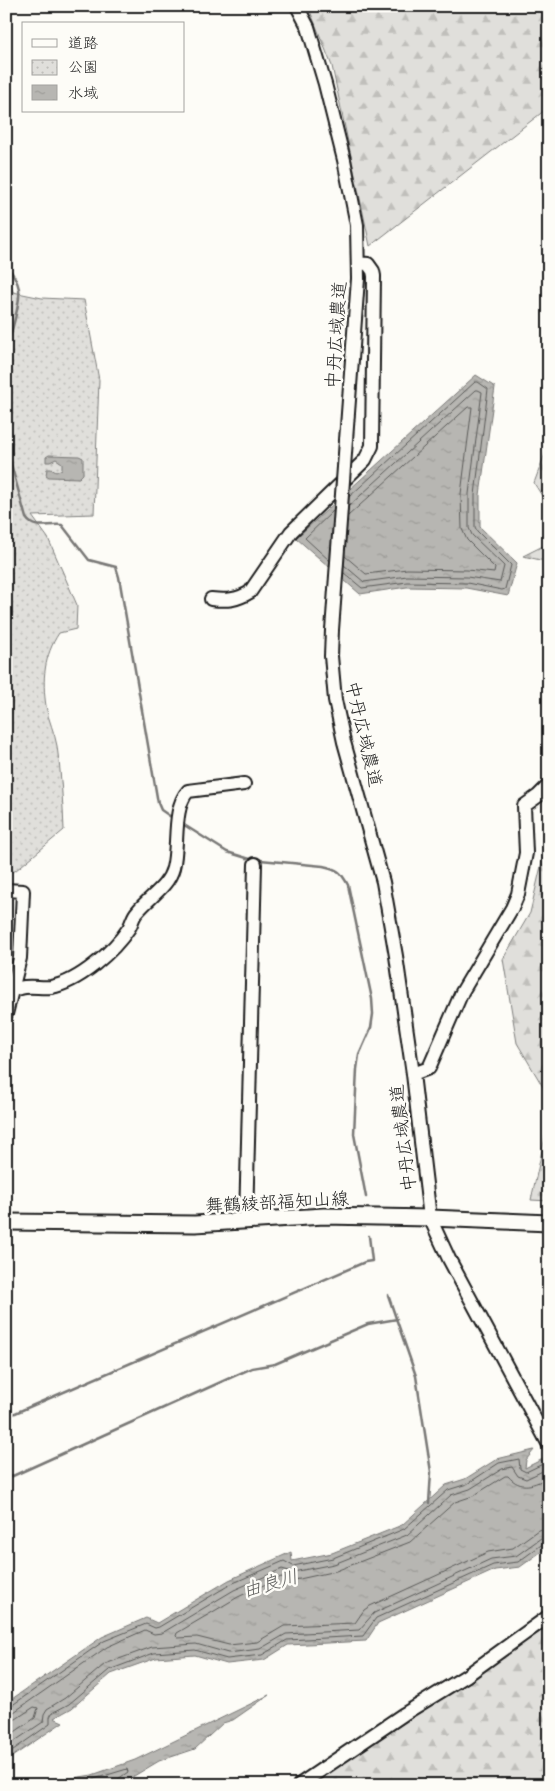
<svg xmlns="http://www.w3.org/2000/svg" width="555" height="1791" font-family="'Indie Flower','Klee One',sans-serif">
  <defs>
    <pattern id="forest-firs" width="22" height="20" patternUnits="userSpaceOnUse" patternTransform="scale(1.25)"><rect width="22" height="20" fill="#e0dfdb"/><path d="M5 1l3.5 6h-7zM16 11l3.5 6h-7z" fill="#c0bfbb"/></pattern>
    <pattern id="park-dots" width="8" height="8" patternUnits="userSpaceOnUse" patternTransform="scale(1.25)"><rect width="8" height="8" fill="#e0dfdb"/><path d="M2 2h.1M6 6h.1" fill="none" stroke="#c0bfbb" stroke-width="1.8" stroke-linecap="round"/></pattern>
    <pattern id="water-ripples" width="26" height="14" patternUnits="userSpaceOnUse" patternTransform="scale(1.25)"><rect width="26" height="14" fill="#b7b6b2"/><path d="M2 4q2-2 4 0t4 0M15 11q2-2 4 0t4 0" fill="none" stroke="#9d9c98"/></pattern>
  </defs>
  <rect width="100%" height="100%" fill="#fdfcf7"/>
  <filter id="ink" filterUnits="userSpaceOnUse"><feTurbulence type="fractalNoise" baseFrequency=".02" numOctaves="2"/><feDisplacementMap in="SourceGraphic" scale="10" xChannelSelector="R" yChannelSelector="G"/><feConvolveMatrix kernelMatrix="1 2 1 2 8 2 1 2 1" color-interpolation-filters="sRGB"/></filter>
  <g filter="url(#ink)">
    <path fill="url(#forest-firs)" stroke="#7e7e7c" d="M308,6H549V107L370,246L332,66Z
      M549,443V507L534,483Z
      M549,543V562L523,556Z
      M545,849L549,851V1097L517,1043L503,959L530,913Z
      M549,1119V1201L531,1200Z
      M549,1626V1785H311Z"/>
    <path fill="url(#park-dots)" stroke="#7e7e7c" d="M6,276L13,292L42,298L84,300L99,380L94,514L32,516L48,538L77,605L76,629L59,633C44,656 42,679 46,706C48,720 55,733 57,746C61,774 63,802 64,830L15,871L6,872Z"/>
    <path fill="url(#water-ripples)" stroke="#797876" d="M476,375L495,387L480,495V527L517,563L508,596L466,588L407,587L360,594L296,538Z
      M49,455L79,456L83,458V474L79,478L49,477L46,475L47,469H51L56,472L62,469V463L56,459L50,462H46V457Z
      M534,1450L526,1460L525,1468L549,1456V1546L520,1567L495,1570L378,1623L366,1641L288,1645L264,1660L227,1664L195,1655L156,1658L111,1674L72,1708L54,1718L63,1722L6,1761V1703L102,1637L146,1618L157,1623L229,1580L291,1552L292,1561L332,1553L402,1525L446,1485L465,1479L497,1459Z
      M269,1695L233,1720L223,1723L195,1749L159,1761L119,1785H89L88,1782H75L66,1785H31L92,1775L135,1760Z"/>
    <g fill="none" stroke-linecap="round" stroke-linejoin="round">
      <path stroke="#5a5a58" stroke-width="1" d="M345,556L366,574L407,569L467,570L494,573L495,568L467,540L462,529L461,494L472,407H468L348,516
        M330,561L305,538L333,511
        M344,565L364,582L407,576L467,577L500,582L504,566L472,535L469,528V494L482,392L478,390H476L349,506
        M344,573L362,588L407,582L467,583L502,590L505,589L511,565L477,531L475,527V495L488,389L478,382H475L349,497
        M549,1477C534,1485 521,1491 508,1476H505L473,1496L455,1502L410,1542L336,1571L295,1580L281,1577L238,1597L177,1633L176,1636L178,1638L197,1637L229,1645L257,1642L284,1626L355,1623L364,1610L370,1606L488,1552L513,1548L538,1530L549,1528
        M6,1707L11,1706L104,1641L146,1624L155,1628L159,1627L231,1584L284,1561L293,1566L333,1558L404,1529L448,1490L467,1484L499,1463L519,1459L520,1469L526,1472L549,1461
        M6,1713L14,1712L107,1647L145,1630L154,1634L162,1633L234,1590L282,1569L293,1572L334,1564L407,1535L451,1495L470,1489L502,1469L512,1467L518,1476L526,1479L549,1468
        M6,1721L16,1719L34,1707L38,1708L35,1718L6,1738
        M6,1747L43,1722L44,1714L47,1709L65,1698L105,1664L152,1647L196,1644L228,1653L260,1649L286,1634L359,1630L374,1613L491,1559L516,1556L541,1538L549,1536
        M6,1755L50,1724V1717L52,1713L69,1704L109,1670L154,1653L195,1650L227,1659L262,1655L287,1640L363,1636L376,1618L493,1565L518,1562L544,1543L549,1542
        M93,1785L94,1779L127,1769L128,1772L118,1779L117,1785"/>
      <path stroke="#797876" stroke-width="2.5" d="M6,265C12,272 17,279 19,289C21,300 11,336 6,347
        M6,446L26,518C35,531 49,523 62,525L89,560L116,567L119,577L158,803L161,810L174,819
        M181,823L227,852L250,859L323,866C338,869 341,872 348,885L372,999L373,1014L371,1028L359,1055L357,1069L354,1134L366,1197
        M388,1295L416,1376L431,1472L429,1503
        M6,1417L365,1262L372,1261L369,1236
        M6,1479L252,1368L275,1364L368,1324L397,1319"/>
      <g stroke="#1c1c1c" stroke-width="16">
        <path id="minor" d="M297,6L308,27L325,84L344,160L357,225L358,279L346,440
          M211,599C227,601 237,600 250,592L291,532L365,460L372,446L374,276L373,271L368,264L358,263
          M332,630L331,656L335,700L344,742L383,882L396,956L413,1074L430,1218L449,1259L549,1445
          M6,890L23,891L20,958L6,1014
          M6,991C12,990 19,988 25,987C33,986 43,988 51,987C79,982 114,951 129,928C132,923 133,916 137,912C149,897 168,887 173,868C179,845 172,809 188,791L244,784
          M413,1074L429,1068L462,992L512,908L518,894L526,853L524,806L538,796L547,787
          M246,1221L255,864
          M299,1785L404,1714L466,1676L549,1616"/>
      </g>
      <g stroke="#1c1c1c" stroke-width="19">
        <path id="major" d="M6,1222L195,1224L324,1216L430,1218L549,1223"/>
      </g>
      <use href="#minor" stroke="#fdfcf7" stroke-width="12"/>
      <use href="#major" stroke="#fdfcf7" stroke-width="15"/>
      <g stroke="#1c1c1c" stroke-width="16" stroke-linecap="butt">
        <path id="minor-bridge" d="M332,630L346,440"/>
      </g>
      <use href="#minor-bridge" stroke="#fdfcf7" stroke-width="12"/>
    </g>
  </g>
  <g text-anchor="middle" stroke-width="5" stroke-linejoin="round" paint-order="stroke">
    <g font-size="18" fill="#1c1c1c" stroke="#fdfcf7">
      <text transform="translate(336 335) rotate(-86)" y="6">中丹広域農道</text>
      <text transform="translate(364 734) rotate(77)" y="6">中丹広域農道</text>
      <text transform="translate(403 1138) rotate(-97)" y="6">中丹広域農道</text>
      <text transform="translate(277 1202) rotate(-3)" y="6">舞鶴綾部福知山線</text>
    </g>
    <g font-size="19" font-style="italic" fill="#5a5a58" stroke="#fdfcf7">
      <text transform="translate(270 1583) rotate(-16)" y="7">由良川</text>
    </g>
  </g>
  <rect width="555" height="1791" fill="none" stroke="#fdfcf7" stroke-width="25"/>
  <rect x="12" y="12" width="530" height="1766" fill="none" stroke="#1c1c1c" stroke-width="2" filter="url(#ink)"/>
  <rect x="22" y="22" width="162" height="90" fill="#fdfcf7" stroke="#a3a29f"/>
  <rect x="32" y="39" width="25" height="8" fill="#fdfcf7" stroke="#a3a29f"/>
  <text x="68" y="48" font-size="15" fill="#1c1c1c">道路</text>
  <rect x="32" y="60" width="25" height="15" fill="url(#park-dots)" stroke="#a3a29f"/>
  <text x="68" y="72" font-size="15" fill="#1c1c1c">公園</text>
  <rect x="32" y="85" width="25" height="15" fill="url(#water-ripples)" stroke="#a3a29f"/>
  <text x="68" y="98" font-size="15" fill="#1c1c1c">水域</text>
</svg>
